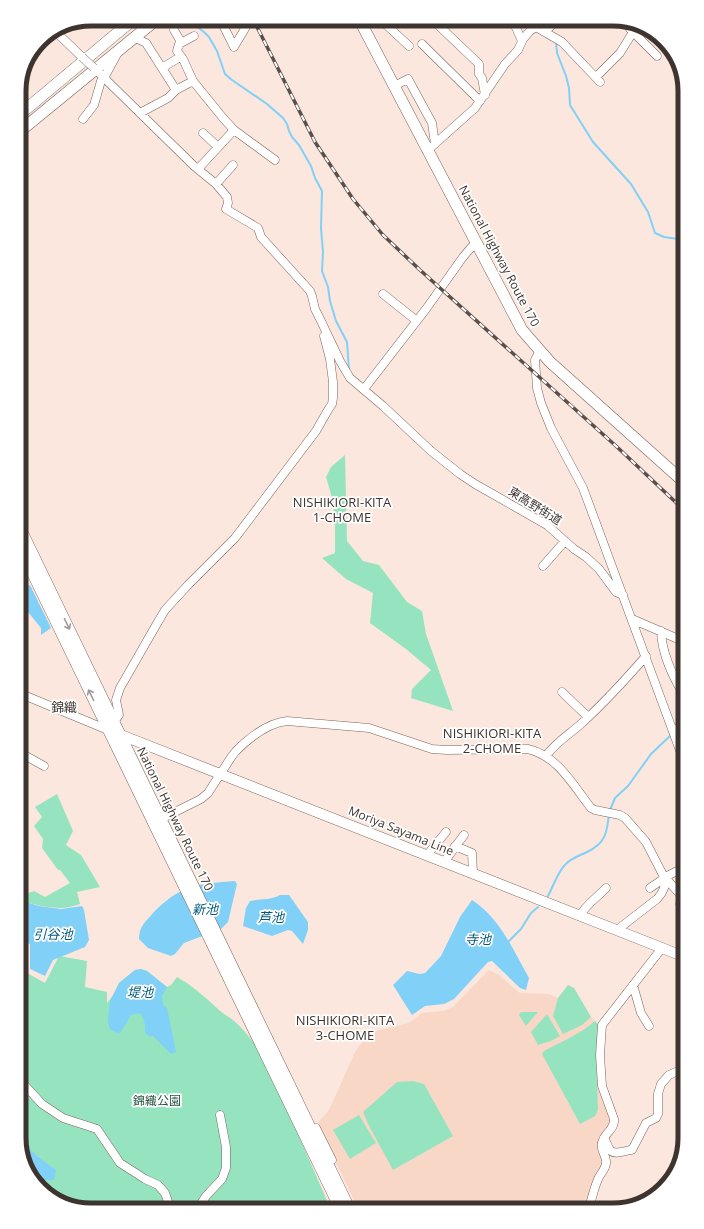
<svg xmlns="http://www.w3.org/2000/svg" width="704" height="1229" font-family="'Open Sans','Noto Sans JP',sans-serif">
  <rect width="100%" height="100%" fill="#fbe7dd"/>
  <path fill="#f8d7c7" d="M489,970L499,975L511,986L520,993L549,994L558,998L568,985L574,988L591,1017L599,1025L596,1054V1082L612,1120L604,1163L585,1210H359L317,1124L329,1110L355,1052L368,1034L376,1031L409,1023L422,1013L430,1012L443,1011L453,1007Z"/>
  <path fill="#96e3bf" d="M345,455L347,541L363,561L379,565L407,602L422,611L426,634L453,711L411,698L412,689L431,670L406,649L370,623L373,593L346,579L322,558L335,553V525L333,501L326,477L331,467Z
    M57,794L73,831L66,845L81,855L100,887L77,892L80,904C74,906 67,908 61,908C50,908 28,904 19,899V885L25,894L34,891L45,897L70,883L60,870H58L42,848L43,839L34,826L42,817L35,807Z
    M25,945L27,973L45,983L59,956L87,961L85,987L107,992V1003L114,994L119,983L135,970L141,969L147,971L167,987L171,985L177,977C193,986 205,997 218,1009C223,1014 228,1016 233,1020C250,1034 261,1054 271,1072L331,1210H87L51,1198L26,1170L19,1138V948Z
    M568,985L574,988L591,1017L582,1025L563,1034L553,1016L558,998Z
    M521,1012H538L526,1026L519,1015Z
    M547,1014L560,1036L551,1041L538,1045L531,1032Z
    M595,1021L599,1025L596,1054L598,1110L595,1116L580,1124L542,1054L544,1051C561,1042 580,1034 595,1021Z
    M413,1081L424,1084L453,1136L393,1170L369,1126L363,1112L397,1082Z
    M359,1115L376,1143L350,1159L333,1130Z"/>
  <path fill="#81d0f8" d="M30,585L51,628L41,635V628L24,607L27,586Z
    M235,881L237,884L228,922L221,929L184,943L175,954L171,956L148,948L139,939C140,925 144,924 153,913C180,885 198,884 235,881Z
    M280,895H289L308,922V930L303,944L292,931L288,930L272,936L243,926L246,908L250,901C262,898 269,901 280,895Z
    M19,900L39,906L61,909L82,906L84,910L89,940L85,947L53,960L45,976L30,969V944L21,941L19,942Z
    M472,900C500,918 513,950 529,978L526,990L520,988L492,961L488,962L454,999L444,1004L425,1006L412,1015L393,985L407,971L420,974L425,973L441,956L460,917Z
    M141,969L147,971L167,987L162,996L163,1005L167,1008L176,1052L171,1054L153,1036H149L145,1033C146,1025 144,1019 140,1013L131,1015L121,1032L117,1033L110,1029L108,1022L110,1001L119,983L135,970Z
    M20,1141L42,1160L56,1170L54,1180H36C26,1169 23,1156 20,1141Z"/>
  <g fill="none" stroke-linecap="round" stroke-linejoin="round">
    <path stroke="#81d0f8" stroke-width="2" d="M187,19L204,32L209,37L217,51L225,74L232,80L267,104L283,118L287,124L289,131L292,137L299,145L311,166L315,178L322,191L321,228L323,252L322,271L328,287L330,301L336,321L347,342L349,370
      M525,19L532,27
      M556,42L557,53L566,76L569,88L570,105L593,142L631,184L648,212L655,233L664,237L685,240
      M610,810L615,798L628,786L651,754L671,735
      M548,896C552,888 559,871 564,866C570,858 579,856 587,852C606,843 607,832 609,814
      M507,942L509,941L521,929L531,913L538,907"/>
    <g stroke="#7a645a" stroke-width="9">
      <path id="minor" d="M220,19L234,47L247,25L245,19
        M380,19L409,46
        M513,21L522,41
        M290,22L293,19
        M627,22L630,29L657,56
        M437,24L479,64V74L482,78L485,95
        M174,30L181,42
        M55,31L82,57
        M543,31L550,27L557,19
        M194,36L179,44L177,51L183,59L193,81L223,118L234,130L275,160
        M134,37L146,43L176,90
        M422,44L480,101
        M94,68L194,166L216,184L227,197L228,203L226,209L258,228L261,237L310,291L312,296L315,309L321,321L340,361L350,378L383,406L431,451L460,474L475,484L547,525L574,549L586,557L599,569L616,592L623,595
        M162,68L180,57
        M596,77L620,53L633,32
        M394,86L408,79L432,123L435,144
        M140,113L168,98L176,90L193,81
        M83,119L94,105L101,81L104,78L117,54
        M203,133L218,147
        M428,150L475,108L505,64L518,50L523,39L530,31L536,27L562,42L600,82
        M198,169L234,130
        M216,184L233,165
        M383,294L417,321
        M540,352L537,356L535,360L537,388L541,403L551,428L583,488L685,764
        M364,389L426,309L463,257L475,243
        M543,566L565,541
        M632,619L685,642
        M661,631C662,655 673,677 685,697
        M562,692L588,717
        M19,697L26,696L108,730L119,715L116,700L120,688L155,627L165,610L188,585L235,538L316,431L328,410L332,404L333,398V382L330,359L324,336
        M674,731L685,723
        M19,750L26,756L44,766
        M546,756C556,742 570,734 582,723C605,702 626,679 646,656
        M161,819L201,799L208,793L232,756L236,751C249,738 268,723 287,721L369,728L432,749L447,750L528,749C558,756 573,785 591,808L595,810L620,815L625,818L646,842L663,875L685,900L680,904
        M455,846L472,853L473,873
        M427,855L446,832
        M444,862L464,835
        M650,888L669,875L685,867
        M580,916C586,904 598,897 606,888
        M617,930L657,899C664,892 665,886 666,877
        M633,985L641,1013L649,1026
        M685,1025V1020
        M19,1079L42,1104L63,1118L97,1129L120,1163L145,1179L158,1185L165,1193L171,1210
        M316,1128L332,1160
        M604,1138C607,1142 607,1146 610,1150C615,1156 625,1150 632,1150L646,1123L656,1118L658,1114V1094L661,1084L669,1075L685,1068
        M197,1210L206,1196L222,1179L226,1168V1147L220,1115
        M588,1210C592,1200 594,1187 599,1177C602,1172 607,1167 606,1161C605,1153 599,1148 603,1140C606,1132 615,1129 614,1119L602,1086L600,1055L602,1025L662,948"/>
    </g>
    <g stroke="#7a645a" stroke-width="11">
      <path id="major" d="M116,733L685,957"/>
    </g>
    <g stroke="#7a645a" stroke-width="12">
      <path id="highway" d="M359,19L522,330L550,362L685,483
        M19,115L134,19
        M19,132L157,19
        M19,526L350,1210
        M19,545L341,1210"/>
    </g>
    <use href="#minor" stroke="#fff" stroke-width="8"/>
    <use href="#major" stroke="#fff" stroke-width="10"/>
    <use href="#highway" stroke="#fff" stroke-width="11"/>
    <g stroke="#5a4f49" stroke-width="3.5">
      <path id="rail" d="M253,19L315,142L353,199L383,235L420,270L616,446L685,511"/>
    </g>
    <use href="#rail" stroke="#fff" stroke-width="2" stroke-dasharray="6" stroke-linecap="butt"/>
    <g stroke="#7a645a" stroke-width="9" stroke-linecap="butt">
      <path id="minor-bridge" d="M82,57L94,68"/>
    </g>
    <use href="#minor-bridge" stroke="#fff" stroke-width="8"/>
  </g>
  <defs><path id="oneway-shaft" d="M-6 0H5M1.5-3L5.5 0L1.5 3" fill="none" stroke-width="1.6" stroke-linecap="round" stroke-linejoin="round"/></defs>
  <g stroke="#9e9a97">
    <use href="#oneway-shaft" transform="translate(67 624) rotate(64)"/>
    <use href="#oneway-shaft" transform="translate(91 695) rotate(-116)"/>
  </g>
  <g text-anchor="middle" stroke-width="3.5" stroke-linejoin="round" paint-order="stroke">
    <g font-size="12" fill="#3e342f" stroke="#fff">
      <text transform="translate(499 256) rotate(62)" y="4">National Highway Route 170</text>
      <text transform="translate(535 506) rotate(32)" y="4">東高野街道</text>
      <text transform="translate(175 819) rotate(64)" y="4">National Highway Route 170</text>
      <text transform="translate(401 831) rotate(22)" y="4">Moriya Sayama Line</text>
    </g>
    <g font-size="12" fill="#285542" stroke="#fff">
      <text x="157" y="1105">錦織公園</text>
    </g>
    <g font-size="13" fill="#3e342f" stroke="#fff">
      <text x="342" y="507">NISHIKIORI-KITA<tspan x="342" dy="15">1-CHOME</tspan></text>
      <text x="64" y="712">錦織</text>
      <text x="492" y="738">NISHIKIORI-KITA<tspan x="492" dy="15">2-CHOME</tspan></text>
      <text x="345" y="1025">NISHIKIORI-KITA<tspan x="345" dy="15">3-CHOME</tspan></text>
    </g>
    <g font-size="13" font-style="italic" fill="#00597a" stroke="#fff">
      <text x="205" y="914">新池</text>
      <text x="271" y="922">芦池</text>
      <text x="53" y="939">引谷池</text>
      <text x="478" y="944">寺池</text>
      <text x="140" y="997">堤池</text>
    </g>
  </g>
  <path d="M0 0H704V1229H0ZM91 26H613A65 65 0 0 1 678 91V1138A65 65 0 0 1 613 1203H91A65 65 0 0 1 26 1138V91A65 65 0 0 1 91 26Z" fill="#fff" fill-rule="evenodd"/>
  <path fill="none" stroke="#3e342f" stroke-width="5" d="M91 26H613A65 65 0 0 1 678 91V1138A65 65 0 0 1 613 1203H91A65 65 0 0 1 26 1138V91A65 65 0 0 1 91 26Z"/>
</svg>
